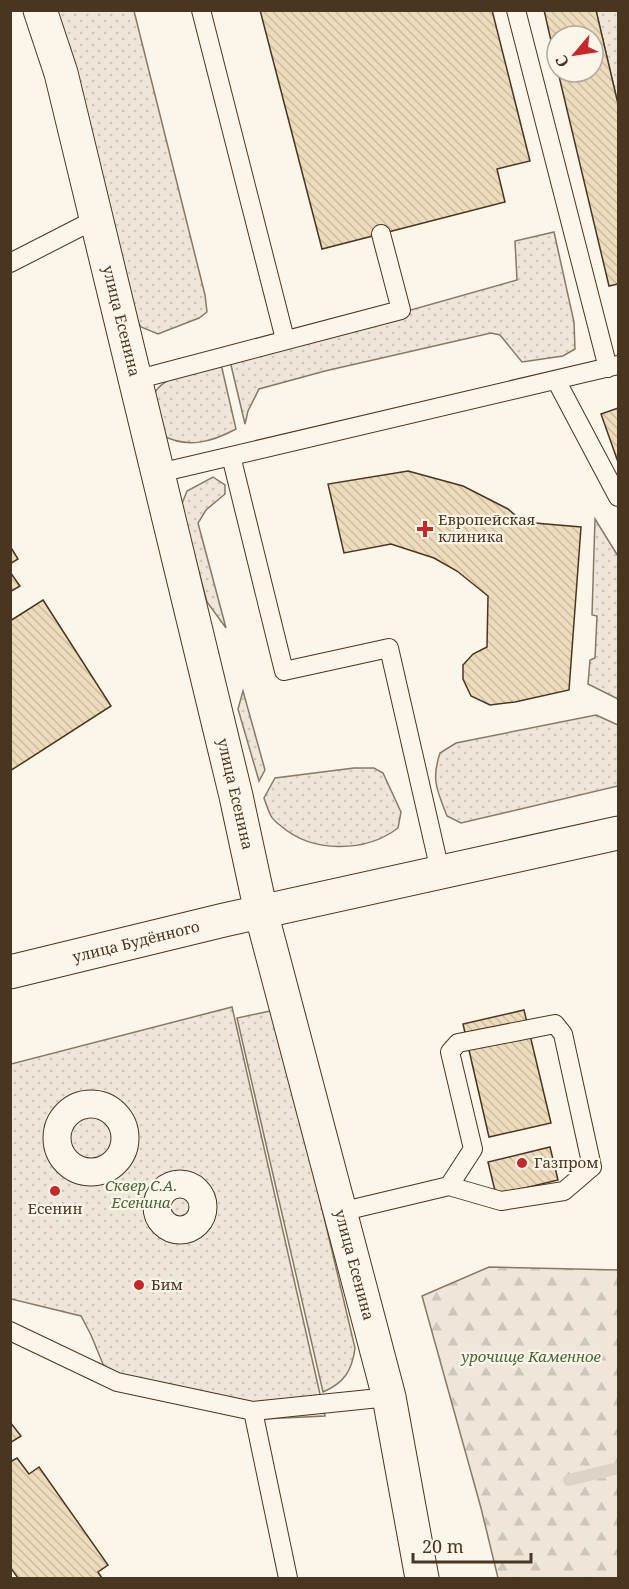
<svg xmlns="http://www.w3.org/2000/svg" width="629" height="1589" font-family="'Noto Serif',serif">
  <defs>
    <pattern id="green-dots" width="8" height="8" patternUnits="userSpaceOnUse" patternTransform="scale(1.5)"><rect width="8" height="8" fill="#ede6d9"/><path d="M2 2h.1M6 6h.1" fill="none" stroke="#cdc6ba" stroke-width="1.8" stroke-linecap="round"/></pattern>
    <pattern id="forest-firs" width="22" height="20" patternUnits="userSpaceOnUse" patternTransform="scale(1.5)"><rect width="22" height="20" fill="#ede6d9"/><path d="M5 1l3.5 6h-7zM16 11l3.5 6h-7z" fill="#cdc6ba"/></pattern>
    <pattern id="building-back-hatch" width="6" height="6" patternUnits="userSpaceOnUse" patternTransform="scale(1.5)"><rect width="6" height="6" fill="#ecdcbc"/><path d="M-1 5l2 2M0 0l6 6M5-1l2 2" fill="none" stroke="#ccbda1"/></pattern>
  </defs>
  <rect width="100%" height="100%" fill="#fbf6e9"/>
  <path fill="url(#green-dots)" stroke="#887966" stroke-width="1.5" d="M54,11H134L205,295L207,312L199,318L158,334L141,327L129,309Z
    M596,11H618V104Z
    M554,232L574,322L575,349L563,356L522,362L500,335L491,333L325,371L259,389L248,411L245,424L230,361L517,280L515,241Z
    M221,364L236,429C212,442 187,449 162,435C159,425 151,409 153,399C156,375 202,370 221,364Z
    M213,477L225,485V494L206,510L198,523L226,628L207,602L181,506L187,491Z
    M595,519L618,556V699L588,684L590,660L595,658L597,616L592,615Z
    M243,691L265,770L259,781L238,709Z
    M596,715L618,725V786L461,823L447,816C437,790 431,780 440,753L456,743Z
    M354,768H374L383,773L401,812L398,828C365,853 312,853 281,826C277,823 273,820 271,816C268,810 266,804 264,798L275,778Z
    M232,1007L325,1416L262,1419L105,1369L91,1335L81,1316L11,1299V1064Z
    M275,1010L355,1348C352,1371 344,1383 323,1392L237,1018Z"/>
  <path fill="url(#forest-firs)" stroke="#887966" stroke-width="1.5" d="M489,1267L618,1270V1578H498L481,1508L422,1296Z"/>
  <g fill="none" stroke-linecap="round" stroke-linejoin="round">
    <path stroke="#dcd4c6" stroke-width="12" d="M569,1480L618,1468"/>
  </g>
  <path fill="url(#building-back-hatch)" stroke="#4a3520" stroke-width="1.5" d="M260,10H492L530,161L497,169L505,202L322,249Z
    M544,10H596L618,104V284L609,286L558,72H593V36H557V67Z
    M618,408V462L601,414Z
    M408,471L463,486L508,509L523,522L581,527L569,690L515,702L490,705L471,696L463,679V665L473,654L487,647L488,596L457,571L434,558L391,544L344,553L328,484Z
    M10,546L18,559L10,564Z
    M10,572L20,586L10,592Z
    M43,600L111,706L10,771V621Z
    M524,1010L551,1123L489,1137L463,1024Z
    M550,1147L558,1180L496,1195L488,1162Z
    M10,1422L21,1436L10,1443Z
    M17,1458L29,1474L39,1467L108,1565L98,1572L102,1578H18L10,1567V1462Z"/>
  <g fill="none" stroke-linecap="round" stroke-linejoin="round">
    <g stroke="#4a3520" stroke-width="20">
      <path id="service" d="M201,10L285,339
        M516,10L608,368
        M10,263L96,219
        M135,380L401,310L381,234
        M556,380L618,497
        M231,456L284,671L389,648L440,871
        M159,473L618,365
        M340,1212L449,1186L501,1201L564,1191L592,1167L563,1034L555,1024L458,1043L450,1052L473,1149L449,1186
        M10,1331L117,1382L253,1411L288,1578
        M253,1411L389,1397"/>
    </g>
    <g stroke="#4a3520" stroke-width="29">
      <path id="pedestrian" d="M57 1138a34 34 0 1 1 68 0a34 34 0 1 1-68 0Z
        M157 1207a23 23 0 1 1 46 0a23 23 0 1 1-46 0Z"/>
    </g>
    <g stroke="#4a3520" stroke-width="35">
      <path id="tertiary" d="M40,10L61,73L236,796L261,912L389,1397L422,1578
        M10,972L224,920L618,833"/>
    </g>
    <use href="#service" stroke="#fbf6e9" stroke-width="18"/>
    <use href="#pedestrian" stroke="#fbf6e9" stroke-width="27"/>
    <use href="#tertiary" stroke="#fbf6e9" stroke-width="33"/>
  </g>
  <g fill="#c62828" stroke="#fbf6e9" stroke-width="2">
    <path d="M422 520h6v6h6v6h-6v6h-6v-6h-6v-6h6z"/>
    <circle cx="522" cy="1163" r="6"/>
    <circle cx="55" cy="1191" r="6"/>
    <circle cx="139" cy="1285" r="6"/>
  </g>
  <g text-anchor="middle" stroke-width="4.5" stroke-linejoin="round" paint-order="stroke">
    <g font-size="15" fill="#4a3520" stroke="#fbf6e9">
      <text transform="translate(121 321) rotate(76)" y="5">улица Есенина</text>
      <text transform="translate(235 794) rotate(77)" y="5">улица Есенина</text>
      <text transform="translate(136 942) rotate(-14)" y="5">улица Будённого</text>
      <text transform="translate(354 1265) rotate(75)" y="5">улица Есенина</text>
    </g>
    <g font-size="15" fill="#4a3520" stroke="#fbf6e9" text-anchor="start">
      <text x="438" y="525">Европейская<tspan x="438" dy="17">клиника</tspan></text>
      <text x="534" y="1168">Газпром</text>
      <text x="55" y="1214" text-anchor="middle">Есенин</text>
      <text x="151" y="1290">Бим</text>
    </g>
    <g font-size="15" font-style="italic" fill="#436837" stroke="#fbf6e9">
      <text x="141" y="1191">Сквер С.А.<tspan x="141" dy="17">Есенина</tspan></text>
      <text x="531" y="1362">урочище Каменное</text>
    </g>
  </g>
  <rect width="629" height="1589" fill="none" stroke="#4a3520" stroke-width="24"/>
  <g transform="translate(575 54) rotate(241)"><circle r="28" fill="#fbf6e9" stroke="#b4a999" stroke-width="1.5"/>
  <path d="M0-4.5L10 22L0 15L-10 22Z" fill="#c62828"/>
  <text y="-9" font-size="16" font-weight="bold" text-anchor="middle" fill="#4a3520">С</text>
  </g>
  <path d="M413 1553v9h118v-9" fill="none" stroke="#4a3520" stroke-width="3"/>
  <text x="422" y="1553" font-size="18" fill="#4a3520" stroke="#fbf6e9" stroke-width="4.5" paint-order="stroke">20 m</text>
</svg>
